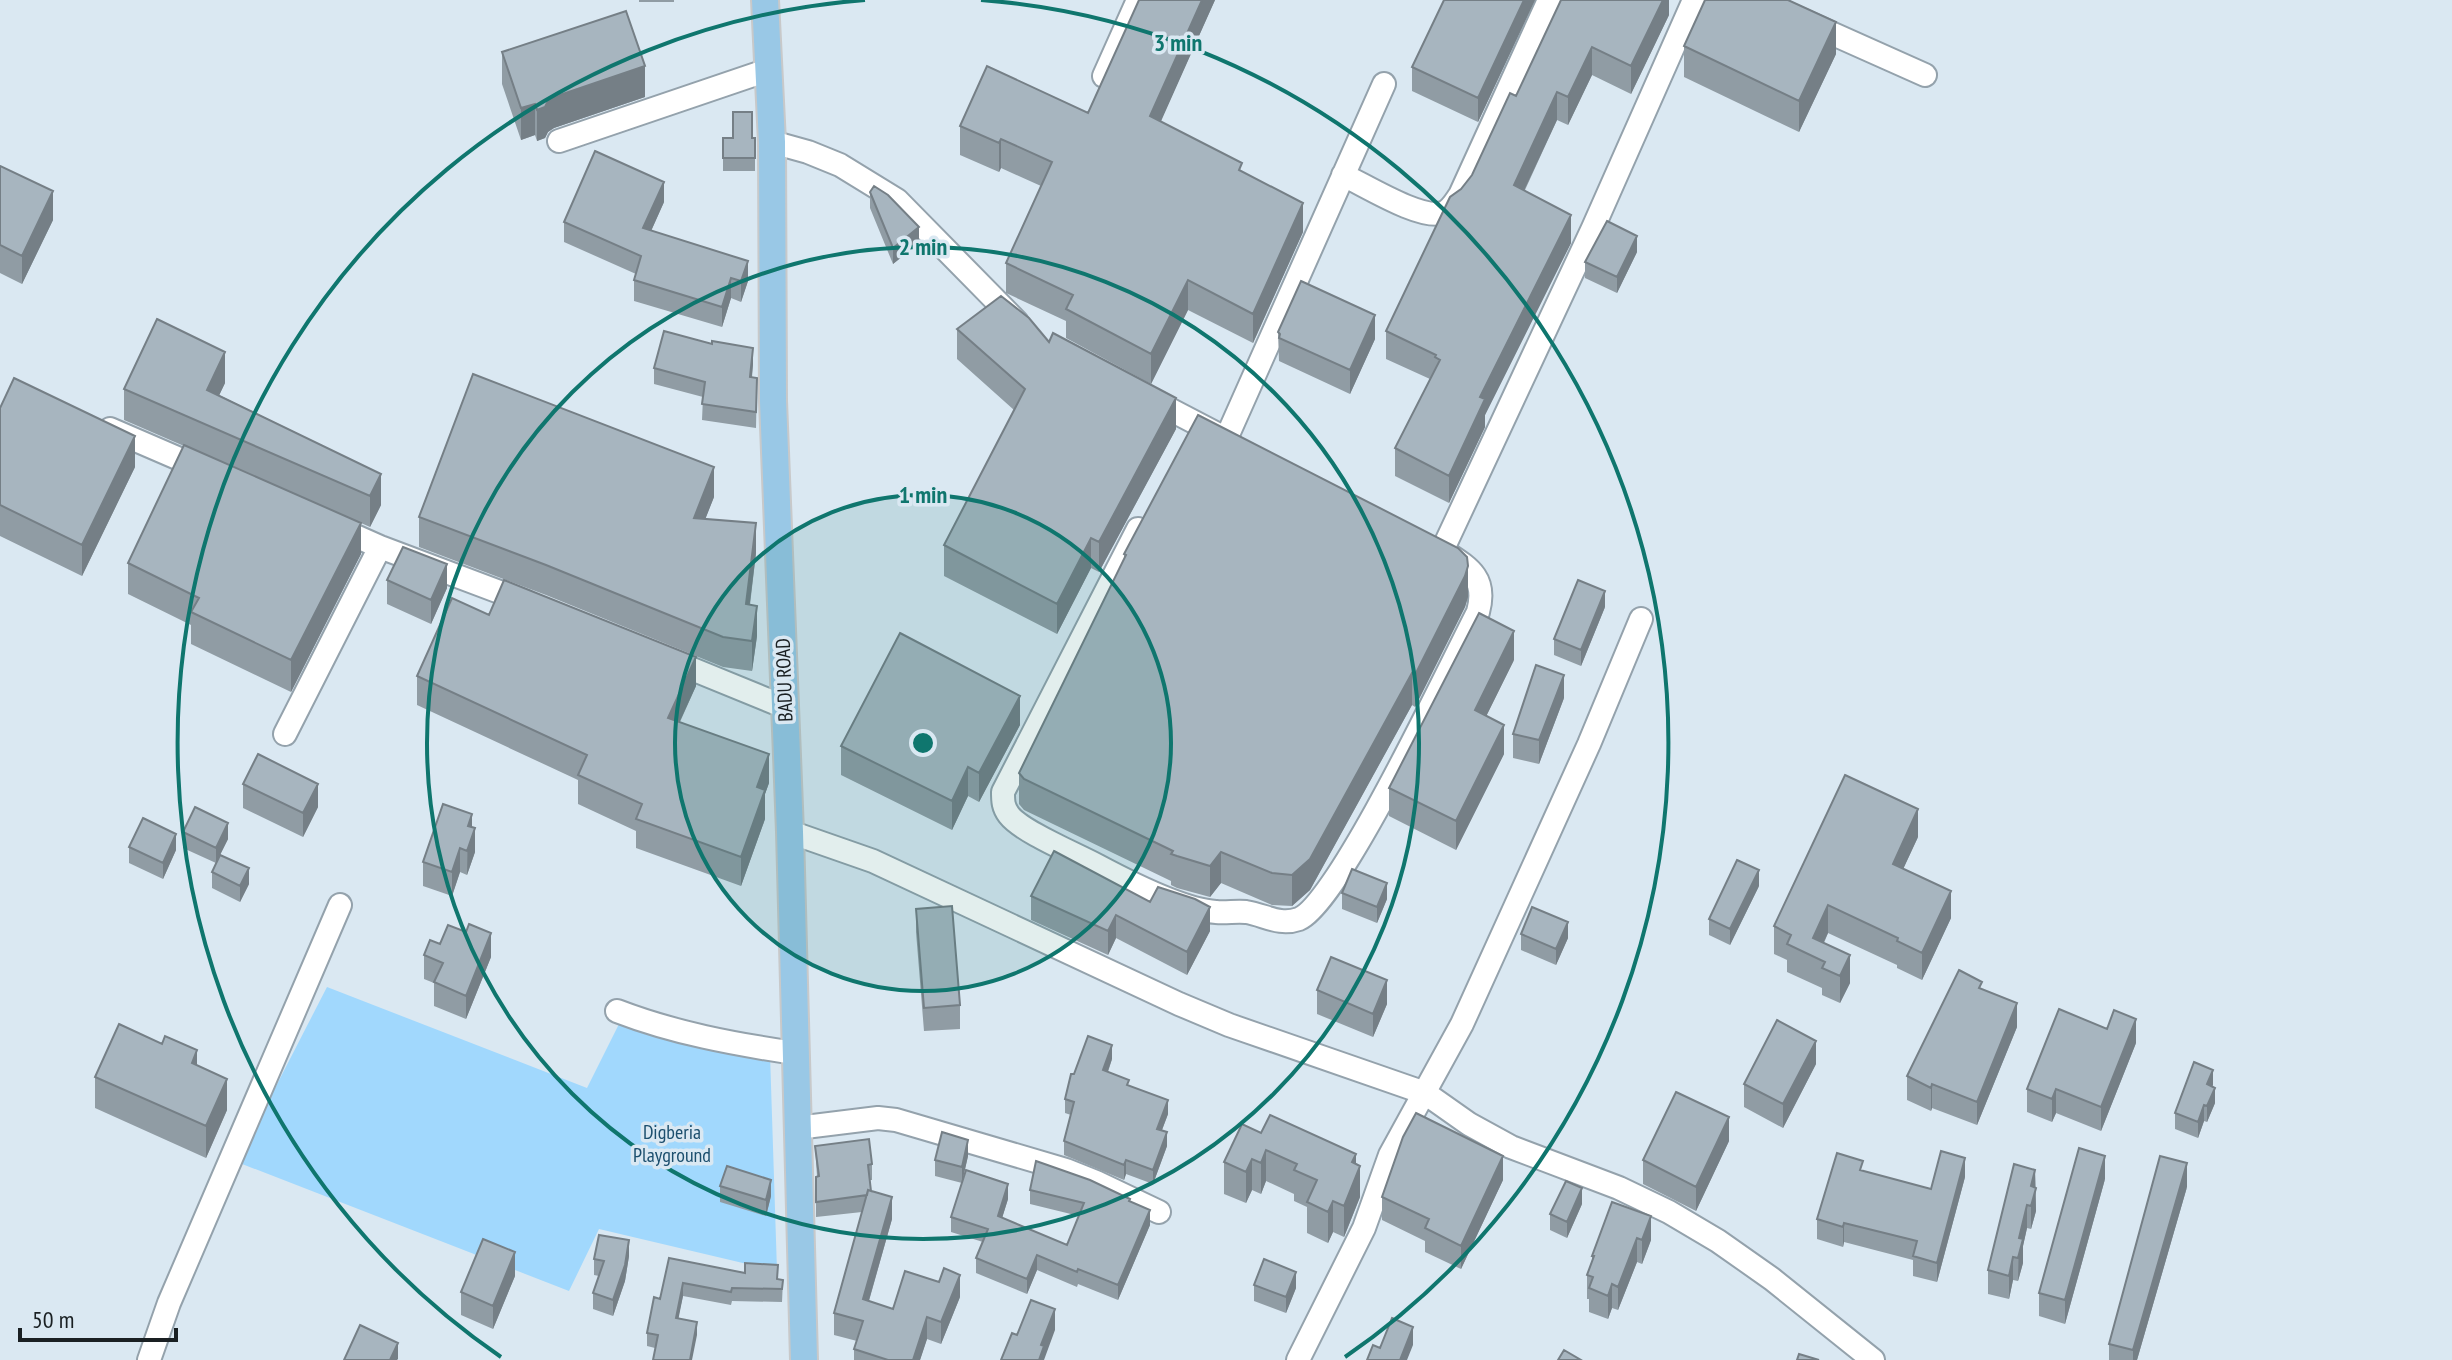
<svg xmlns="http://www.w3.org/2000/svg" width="2452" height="1360" font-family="'PT Sans Narrow',sans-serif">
  <rect width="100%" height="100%" fill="#dae8f2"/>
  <path fill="#a1d8fd" d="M327,987L587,1088L625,1012L770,1054L777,1271L599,1229L569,1291L237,1162Z"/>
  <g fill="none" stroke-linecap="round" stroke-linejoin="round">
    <g stroke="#94a2ac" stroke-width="26">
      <path id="minor" d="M1757,0L1925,75
        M1104,76L1138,0
        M559,141L768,70
        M772,142L808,152L840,165L897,200L1017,322
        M1343,175C1365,185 1420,220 1443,213C1451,210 1455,202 1460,195L1549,0
        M1150,399L1219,435
        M110,429L205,470
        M1226,439L1384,84
        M335,527L380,547L526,602
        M1138,529L1003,792C1003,801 1003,807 1009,815C1022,832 1076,854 1098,866C1128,882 1182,910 1216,912C1226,913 1236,911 1246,912C1265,915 1279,926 1299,919C1339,903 1452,662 1478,612C1487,579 1471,569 1445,552
        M1442,551L1593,228L1694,0
        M670,660L785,707
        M285,734L380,547
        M790,832L873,861L1179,1004L1229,1025L1425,1093L1469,1124L1511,1147L1619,1188L1669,1212L1718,1241L1772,1279L1873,1360
        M617,1011C674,1033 734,1044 794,1053
        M797,1128L878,1118L896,1120L1066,1170L1096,1182L1159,1212
        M149,1360L169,1303L340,905
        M1298,1360L1364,1228L1390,1155L1462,1024L1589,744L1641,619"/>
    </g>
    <g stroke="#c8c9ca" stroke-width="30">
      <path id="major" d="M765,0L772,142L773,401L790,832L804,1360"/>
    </g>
    <use href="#minor" stroke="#fff" stroke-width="22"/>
    <use href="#major" stroke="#99c8e6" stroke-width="26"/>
  </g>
  <path fill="#909ca4" d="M639,0H674V2H639Z
    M1139,0H1215L1160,122L1242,172L1303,232L1253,343L1188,310L1151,384L1066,338V321L1006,293V263L1041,186L1001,168L999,172L960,155V126L1088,113Z
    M1535,0L1478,122L1412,91V67Z
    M1663,0H1669V15L1631,94L1592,75L1568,125L1557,120L1525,190L1571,243L1485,415V427L1449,503L1395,476V448L1430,379L1386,359V331L1461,189L1472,175L1516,96Z
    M1684,46L1836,54L1799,132L1684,77Z
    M502,52L645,97L554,128L548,132L545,138L537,141L535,135L521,140L502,84Z
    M723,138H755V171H723Z
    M0,166L53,220L22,284L0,273Z
    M870,192L919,243L893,264L870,208Z
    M664,202L651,231L748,281L741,302L731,298L722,327L634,301V280L636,274L564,242V222Z
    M1637,252L1617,293L1585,278V262Z
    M957,329L1049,342L1176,429L1099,572L1091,568L1057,634L944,576V545L1014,410L957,359Z
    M1278,332L1375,339L1350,394L1279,361Z
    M753,364L752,378H757L756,428L702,420L703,397L654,384V368Z
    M225,383L219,395L381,474V505L370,527L361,523V554L291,692L191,644V625L128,594V563L184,446L124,420V389Z
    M0,408L135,467L82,576L0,536Z
    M714,497L705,519L756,553L750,605L757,636L752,671L723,667L546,595L419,547V517Z
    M1124,554L1468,597L1465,607L1415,707L1412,705L1310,890L1292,906L1272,905L1221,883L1210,897L1177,888L1171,885V881L1024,810L1019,804V773L1124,560Z
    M387,580L447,588L431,624L387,604Z
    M1605,607L1581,666L1554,655V639Z
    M1514,660L1486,716L1504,754L1456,850L1389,816V788Z
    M417,676L696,686L680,722L769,783L765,794V819L741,886L636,848V831L578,804V780L417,705Z
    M1564,698L1539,764L1513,758V734Z
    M1020,725L979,802L968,796L952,830L841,775V746Z
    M243,784L318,807L303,837L243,808Z
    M472,828L475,852L467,875L460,872L452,896L423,886V862Z
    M183,832L228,839L216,863L183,848Z
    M1918,837L1903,869L1951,918L1922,980L1897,968V965L1828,933L1824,943L1850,983L1840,1003L1822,995V988L1787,972V960L1774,954V926Z
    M129,847L176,850L163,879L129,863Z
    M212,872L249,884L240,902L212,888Z
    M1759,886L1730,945L1709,935V919Z
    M1342,893L1387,899L1377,923L1342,909Z
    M1031,896L1150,902L1210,931L1187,975L1116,938L1108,955L1031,920Z
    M916,909L960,1005V1029L924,1031L916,932Z
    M466,932L491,957L466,1019L434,1006V983L424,979V955L440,944Z
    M1521,934L1568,938L1556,965L1521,950Z
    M1982,989L2017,1027L1977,1125L1932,1108L1931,1111L1907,1100V1076Z
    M1317,990L1387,1004L1373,1037L1317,1014Z
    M2136,1043L2101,1131L2056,1113L2052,1122L2027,1112V1089Z
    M1112,1059L1108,1072L1168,1114L1162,1130L1167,1146L1153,1184L1126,1174L1124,1180L1064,1155V1141L1071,1115L1065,1113V1099Z
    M1816,1064L1783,1128L1744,1107V1084Z
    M197,1065L227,1110L206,1158L95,1108V1077Z
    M2212,1087L2215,1103L2207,1122L2204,1121L2198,1138L2175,1129V1113Z
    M1261,1133L1356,1163L1360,1197L1344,1237L1333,1232L1328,1243L1307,1233V1207L1294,1201V1194L1266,1181L1261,1194L1252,1190L1246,1203L1224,1194V1162Z
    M1729,1141L1696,1211L1643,1184V1160Z
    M815,1146L872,1164V1180H870L871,1191L892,1219L869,1301L893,1309L960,1297L941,1344L927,1339L920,1360H854V1349L857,1341L834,1335V1313L862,1212L816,1217V1177L817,1176Z
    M968,1156L962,1181L1008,1199L1002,1218L1067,1245L1079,1216L1030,1204V1190L1130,1202L1150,1225L1118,1300L1078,1284L1077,1287L1037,1270L1027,1294L976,1273V1258L983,1242L951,1232V1217L962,1183L935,1176V1160Z
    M2035,1170L2036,1211L2031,1229L2027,1228L2023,1246V1263L2018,1281L2013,1280L2009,1299L1988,1294V1270Z
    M1863,1171L1931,1189L1965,1177L1937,1282L1913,1276V1260L1844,1242L1843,1247L1817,1239V1219Z
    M2105,1179L2065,1324L2039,1316V1293Z
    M1503,1180L1461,1269L1425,1252V1241L1382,1220V1197Z
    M720,1186L771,1196L766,1216L720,1202Z
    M2187,1187L2137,1360H2109V1344Z
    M1612,1202L1651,1240L1642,1264L1637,1262L1618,1310L1612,1308L1608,1319L1589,1312V1299H1587V1275L1592,1261V1256Z
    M1582,1204L1567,1238L1550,1230V1214Z
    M629,1256L625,1281L613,1316L593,1309V1293L599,1276L594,1275V1259Z
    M669,1258L783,1280L782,1302L732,1301L731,1305L683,1296L678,1318L697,1335L655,1348L647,1346V1333L660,1299Z
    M515,1276L493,1329L461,1315V1292Z
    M1254,1285L1296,1288L1286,1313L1254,1301Z"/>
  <path fill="#757f86" d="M1202,0H1215L1150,146V116Z
    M1524,0H1535L1478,122V98Z
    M1663,0H1669V15L1631,94V66Z
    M1836,22V54L1799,132V101Z
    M1592,47V75L1568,125V97Z
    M645,66V97L554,128L548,132L545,138L537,141V110L554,97Z
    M1557,92V120L1514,212V185Z
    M535,104V135L521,140V108Z
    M1001,139V168L999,172V143Z
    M664,182V202L643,249V228Z
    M53,191V220L22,284V256Z
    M1303,203V232L1253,343V314Z
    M1571,215V243L1485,415V427L1449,503V476L1480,397Z
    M919,227V243L893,264V248Z
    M1637,236V252L1617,293V277Z
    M748,261V281L741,302V281Z
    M731,278V298L722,327V307Z
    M1188,280V310L1151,384V354Z
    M1375,315V339L1350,394V370Z
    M753,348V364L750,393V377Z
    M225,352V383L207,421V390Z
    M1176,398V429L1099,572V542Z
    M135,436V467L82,576V545Z
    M714,467V497L694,548V518Z
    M381,474V505L370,527V496Z
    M361,523V554L291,692V660Z
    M756,523V553L746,634V604Z
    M1091,538V568L1057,634V604Z
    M447,564V588L431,624V600Z
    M1468,566V597L1465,607L1415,707V675Z
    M1605,591V607L1581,666V650Z
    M757,606V636L752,671V641Z
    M1514,631V660L1475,739V710Z
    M696,657V686L668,747V718Z
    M1412,673V705L1310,890L1292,906V875Z
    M1564,675V698L1539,764V740Z
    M1020,696V725L979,802V773Z
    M1504,725V754L1456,850V821Z
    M769,754V783L765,794V819L741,886V857L757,787Z
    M968,767V796L952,830V801Z
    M318,784V807L303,837V813Z
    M1918,809V837L1893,891V864Z
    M472,814V836L475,828V852L467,875L468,826Z
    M228,823V839L216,863V848Z
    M176,834V850L163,879V863Z
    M460,848V872L452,896V872Z
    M1221,852V883L1210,897V866Z
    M249,868V884L240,902V886Z
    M1759,870V886L1730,945V929Z
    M1387,883V899L1377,923V907Z
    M1951,891V918L1922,980V953Z
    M1828,905V933L1816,958L1813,938Z
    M1210,907V931L1187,975V952Z
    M1116,915V938L1108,955V931Z
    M1568,922V938L1556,965V949Z
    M491,933V957L466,1019V996Z
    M1850,955V983L1840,1003V976Z
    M1387,980V1004L1373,1037V1014Z
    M2017,1003V1027L1977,1125V1102Z
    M2136,1019V1043L2101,1131V1107Z
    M1816,1041V1064L1783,1128V1104Z
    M1112,1045V1059L1103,1085V1070Z
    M197,1050V1081L192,1063Z
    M2213,1070V1085L2207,1100V1084Z
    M227,1079V1110L206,1158V1126Z
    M1932,1084V1108L1931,1111V1088Z
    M2215,1088V1103L2207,1122V1106Z
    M2056,1089V1113L2052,1122V1099Z
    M1168,1100V1114L1157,1143V1129Z
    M2204,1105V1121L2198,1138V1122Z
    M1729,1117V1141L1696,1211V1187Z
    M1167,1132V1146L1153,1184V1170Z
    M968,1140V1156L962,1183V1167Z
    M1266,1150V1181L1261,1194V1163Z
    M1356,1154V1177L1360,1166V1197L1344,1237V1206L1352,1162Z
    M1503,1156V1180L1461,1269V1246Z
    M2105,1156V1179L2065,1324V1300Z
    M1965,1158V1177L1937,1282V1263Z
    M1252,1159V1190L1246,1203V1172Z
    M1126,1160V1174L1124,1180V1165Z
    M2187,1163V1187L2137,1360H2133V1350Z
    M2035,1170L2036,1211L2031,1229V1186Z
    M771,1180V1196L766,1216V1200Z
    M1008,1184V1199L998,1231V1216Z
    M1582,1188V1204L1567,1238V1222Z
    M892,1197V1219L863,1321V1299Z
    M1333,1201V1232L1328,1243V1212Z
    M2027,1205V1228L2023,1246V1263L2018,1281L2019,1238Z
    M1150,1210V1225L1118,1300V1285Z
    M1651,1216V1240L1642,1264V1240Z
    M1844,1223V1242L1843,1247V1227Z
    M1637,1238V1262L1618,1310V1287Z
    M629,1240V1256L625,1281L613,1316V1300Z
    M515,1252V1276L493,1329V1306Z
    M1037,1255V1270L1027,1294V1279Z
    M2013,1257V1280L2009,1299V1276Z
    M1296,1272V1288L1286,1313V1297Z
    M960,1275V1297L941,1344V1322Z
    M683,1283V1296L676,1331V1318Z
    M1612,1284V1308L1608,1319V1296Z
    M1055,1309V1330L1044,1360H1039L1041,1345Z
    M927,1317V1339L920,1360H913Z
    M697,1322V1335L692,1360H690Z
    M1413,1327V1345L1407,1360H1400Z
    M398,1343V1359L397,1360H390Z"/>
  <path fill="#a7b5bf" stroke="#757f86" stroke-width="2" d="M1139,0H1202L1150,116L1242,163L1239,170L1303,203L1253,314L1188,280L1151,354L1066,309L1073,295L1006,263L1052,162L1001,139L999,143L960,126L987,66L1088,113Z
    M1444,0H1524L1478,98L1412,67Z
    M1561,0H1663L1631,66L1592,47L1568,97L1557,92L1514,185L1571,215L1480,397L1485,399L1449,476L1395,448L1440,360L1435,357L1436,355L1386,331L1450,197L1461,189L1472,175L1510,93L1516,96Z
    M1705,0H1788L1836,22L1799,101L1684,46Z
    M626,11L645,66L554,97L548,101L545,107L537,110L535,104L521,108L502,52Z
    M733,112H752V138H755V158H723V138H733Z
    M595,151L664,182L643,228L748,261L741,281L731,278L722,307L634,280L641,256L564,222Z
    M0,166L53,191L22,256L0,245Z
    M874,186L888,195L919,227L893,248L870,192Z
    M1607,221L1637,236L1617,277L1585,262Z
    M1301,281L1375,315L1350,370L1279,338L1280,334L1278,332Z
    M1001,296L1029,318L1049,342L1053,333L1176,398L1099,542L1091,538L1057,604L944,545L1025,389L957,329Z
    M157,319L225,352L207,390L381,474L370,496L124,389Z
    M664,331L712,344V341L753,348L750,377L757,378L756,412L702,404L705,382L654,368Z
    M473,374L714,467L694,518L756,523L746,604L757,606L752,641L723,637L546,565L419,517Z
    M14,378L135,436L82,545L0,505V408Z
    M1198,415L1458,548L1467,557L1468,566L1465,576L1415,675L1412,673L1310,859L1292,875L1272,873L1221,852L1210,866L1177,856L1171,854L1173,851L1024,779L1019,773L1126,555L1124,554Z
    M184,445L361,523L291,660L191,612L199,598L128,563Z
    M403,547L447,564L431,600L387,580Z
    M504,580L696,657L668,718L769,754L757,787L765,790L741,857L636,819L642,804L578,775L587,755L417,676L452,598L489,615Z
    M1578,580L1605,591L1581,650L1554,639Z
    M1479,613L1514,631L1475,710L1504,725L1456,821L1389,788Z
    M900,633L1020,696L979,773L968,767L952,801L841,746Z
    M1536,665L1564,675L1539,740L1513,734Z
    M258,754L318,784L303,813L243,784Z
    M1845,775L1918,809L1893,864L1951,891L1922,953L1897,941L1898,938L1828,905L1813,938L1850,955L1840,976L1822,968L1825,962L1787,944L1791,935L1774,926Z
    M443,804L472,814L468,826L475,828L467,851L460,848L452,872L423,862Z
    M195,807L228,823L216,848L183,832Z
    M143,818L176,834L163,863L129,847Z
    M1054,851L1150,902L1158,887L1195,899L1210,907L1187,952L1116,915L1108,931L1031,896Z
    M220,855L249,868L240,886L212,872Z
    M1737,860L1759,870L1730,929L1709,919Z
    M1352,869L1387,883L1377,907L1342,893Z
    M952,906L960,1005L924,1008L916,909Z
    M1532,907L1568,922L1556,949L1521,934Z
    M469,924L491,933L466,996L434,982L443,963L424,955L430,940L440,944L448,925L466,932Z
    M1331,957L1387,980L1373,1014L1317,990Z
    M1959,970L1982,982L1979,988L2017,1003L1977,1102L1932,1084L1931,1088L1907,1076Z
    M2059,1009L2107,1029L2114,1010L2136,1019L2101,1107L2056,1089L2052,1099L2027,1089Z
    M1777,1020L1816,1041L1783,1104L1744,1084Z
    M119,1024L162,1044L165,1036L197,1050L192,1063L227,1079L206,1126L95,1077Z
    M1088,1036L1112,1045L1103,1070L1129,1080L1127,1085L1168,1100L1157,1129L1167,1132L1153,1170L1126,1160L1124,1165L1064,1141L1074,1102L1065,1099L1071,1074H1074Z
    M2194,1062L2213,1070L2207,1084L2215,1088L2207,1106L2204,1105L2198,1122L2175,1113Z
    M1676,1092L1729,1117L1696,1187L1643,1160Z
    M1416,1113L1503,1156L1461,1246L1425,1228L1429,1219L1382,1197L1403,1137Z
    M1270,1115L1356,1154L1352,1162L1360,1166L1344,1206L1333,1201L1328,1212L1307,1202L1317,1180L1294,1170L1297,1164L1266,1150L1261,1163L1252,1159L1246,1172L1224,1162L1242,1124L1261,1133Z
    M942,1132L968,1140L962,1167L935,1160Z
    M869,1139L872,1164L868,1165L871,1191L868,1190L867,1195L816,1202V1177L819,1176L815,1146Z
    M2079,1148L2105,1156L2065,1300L2039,1293Z
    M1941,1151L1965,1158L1937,1263L1913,1256L1917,1241L1844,1223L1843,1227L1817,1219L1837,1153L1863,1161L1860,1170L1931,1189Z
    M2160,1156L2187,1163L2133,1350L2109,1344Z
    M1036,1161L1090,1180L1130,1199L1129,1201L1150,1210L1118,1285L1078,1269L1077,1272L1037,1255L1027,1279L976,1258L988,1229L951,1217L966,1170L1008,1184L998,1216L1067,1245L1084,1203L1030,1190Z
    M2014,1164L2035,1170L2031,1186L2036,1188L2031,1206L2027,1205L2019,1238L2023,1239L2018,1258L2013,1257L2009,1276L1988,1270Z
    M727,1166L771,1180L766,1200L720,1186Z
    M1566,1181L1582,1188L1567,1222L1550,1214Z
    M868,1190L892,1197L863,1299L893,1309L905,1271L939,1282L944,1268L960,1275L941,1322L927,1317L913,1360H888L854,1349L863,1321L834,1313Z
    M1612,1202L1651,1216L1642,1240L1637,1238L1618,1287L1612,1284L1608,1296L1589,1288L1593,1277L1587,1275L1594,1256H1592Z
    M599,1235L629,1240L625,1265L613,1300L593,1293L604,1261L594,1259Z
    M483,1239L515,1252L493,1306L461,1292Z
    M669,1258L745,1273V1263L778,1265L777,1279L783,1280L782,1289L732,1288L731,1292L683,1283L676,1318L697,1322L690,1360H653L658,1335L647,1333L654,1297L660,1299Z
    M1264,1259L1296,1272L1286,1297L1254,1285Z
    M1031,1300L1055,1309L1041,1345L1044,1346L1039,1360H1001L1012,1333L1017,1335Z
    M1392,1318L1413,1327L1400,1360H1367L1373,1345L1380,1348Z
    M360,1325L398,1343L390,1360H344Z
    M1564,1350L1581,1360H1558Z
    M1799,1354L1819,1360H1797Z"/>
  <circle cx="923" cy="743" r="248" fill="#0f766e" fill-opacity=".12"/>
  <g fill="none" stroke="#0f766e" stroke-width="4">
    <circle cx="923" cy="743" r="248"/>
    <circle cx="923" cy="743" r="496"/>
    <path d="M501 1357A745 745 0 0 1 865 0M981 0A745 745 0 0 1 1345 1357"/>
  </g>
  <g text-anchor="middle" stroke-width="7" stroke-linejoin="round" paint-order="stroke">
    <g font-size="20" fill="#1a2023" stroke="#dae8f2">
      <text transform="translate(784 680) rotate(-92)" y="7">BADU ROAD</text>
    </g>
    <g font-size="20" fill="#1c4f6e" stroke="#dae8f2">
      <text x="672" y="1139">Digberia<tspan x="672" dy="23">Playground</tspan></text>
    </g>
  </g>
  <circle cx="923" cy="743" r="12" fill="#0f766e" stroke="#dae8f2" stroke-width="4"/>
  <g font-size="24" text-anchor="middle" font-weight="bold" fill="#0f766e" stroke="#dae8f2" stroke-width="7" stroke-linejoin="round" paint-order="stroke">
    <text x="1178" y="51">3 min</text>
    <text x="923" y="255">2 min</text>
    <text x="923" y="503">1 min</text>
  </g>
  <path d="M20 1328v12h156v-12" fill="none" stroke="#1a2023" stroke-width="4"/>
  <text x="32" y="1328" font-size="24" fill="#1a2023" stroke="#dae8f2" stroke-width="6" paint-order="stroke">50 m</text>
</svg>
